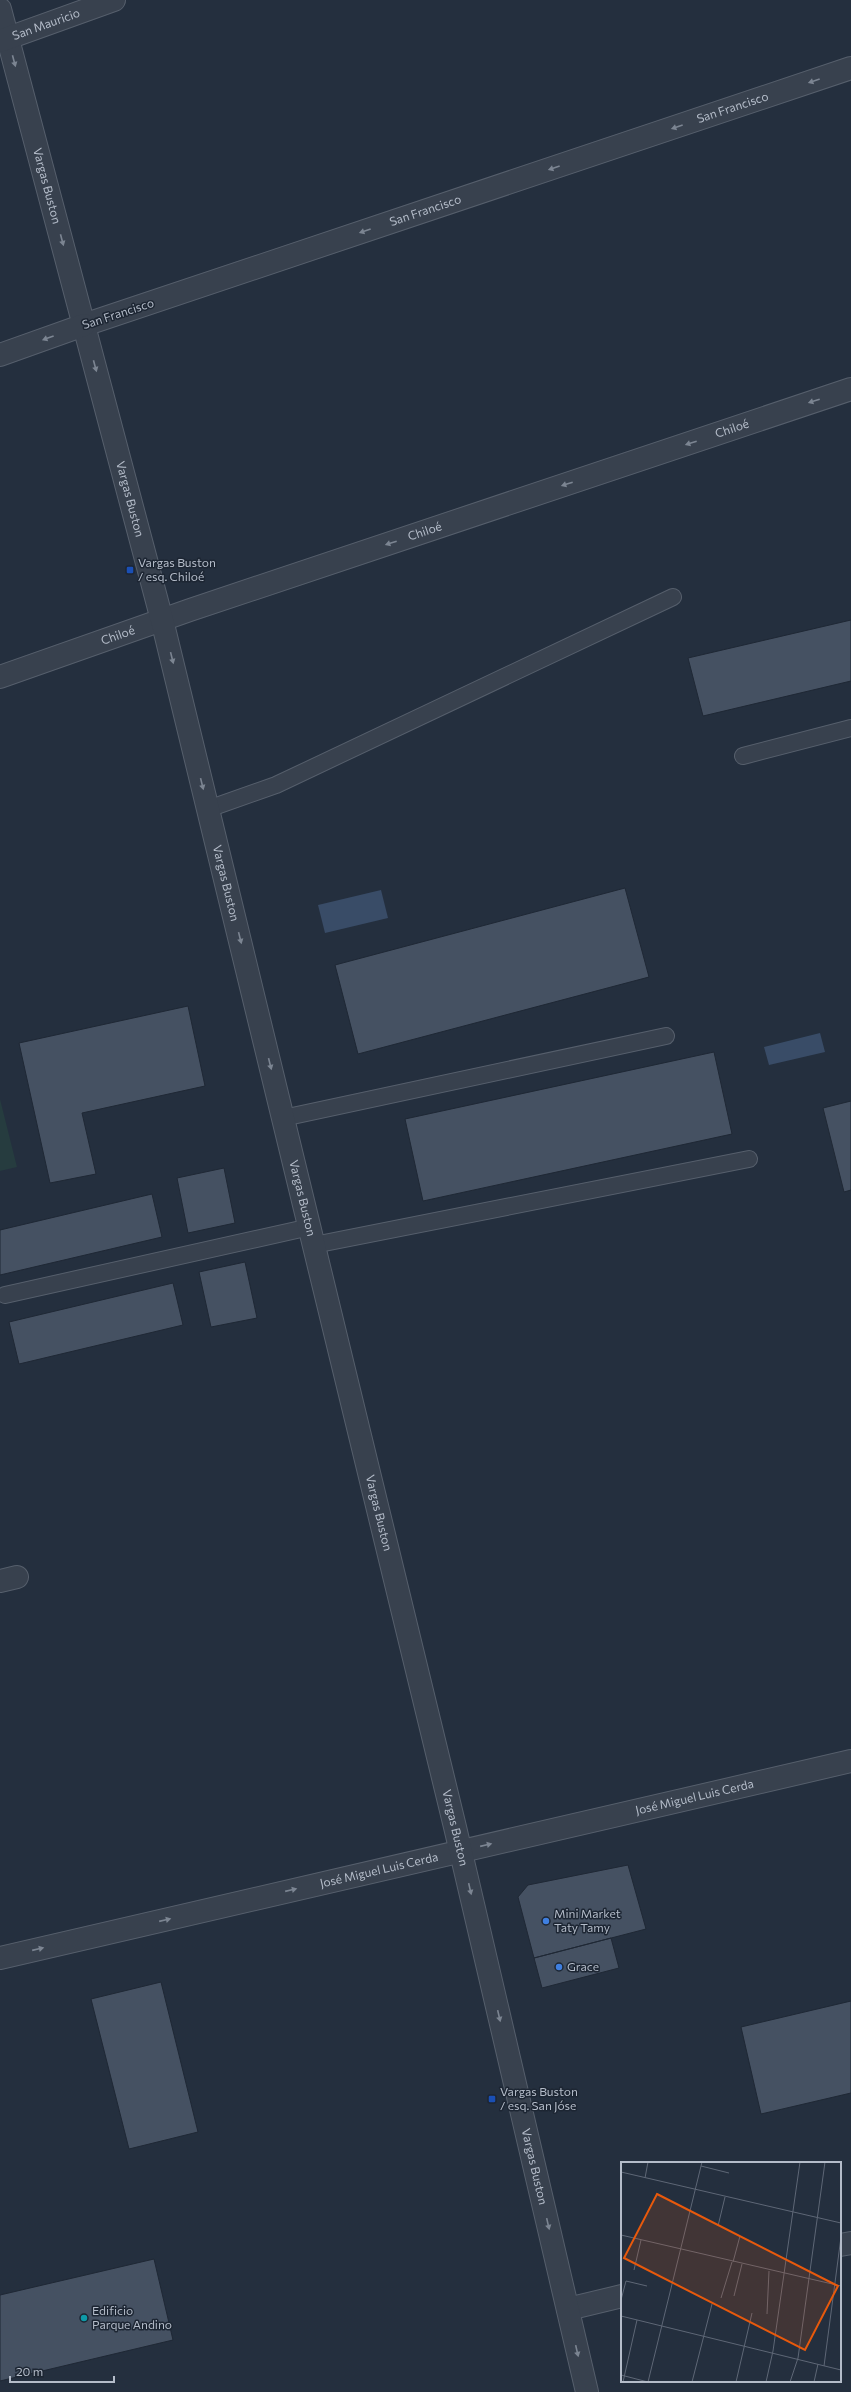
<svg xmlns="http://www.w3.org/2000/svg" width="851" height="2392" font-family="Commissioner,sans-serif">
  <rect width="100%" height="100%" fill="#242f3e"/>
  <path fill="#263c3f" d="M0,1099L17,1167L0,1171Z"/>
  <path fill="#394c67" d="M381,890L388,918L325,933L318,905Z
    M820,1033L825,1052L769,1065L764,1047Z"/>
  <path fill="#455162" stroke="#1f2835" d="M851,620V681L703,716L688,658Z
    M625,888L649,977L358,1054L335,965Z
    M188,1006L205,1086L82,1113L96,1174L50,1183L19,1043Z
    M714,1052L732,1134L423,1201L405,1119Z
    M851,1101V1190L844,1192L823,1108Z
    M224,1168L235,1223L188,1233L177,1178Z
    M152,1194L162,1237L0,1275V1230Z
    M245,1262L257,1318L211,1327L199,1272Z
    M173,1283L183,1325L19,1364L9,1322Z
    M628,1865L646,1929L534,1958L518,1897L528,1885Z
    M611,1938L619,1968L542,1988L534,1958Z
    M161,1982L198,2132L129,2149L91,1999Z
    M851,2001V2093L761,2114L741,2027Z
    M154,2259L173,2340L0,2381V2295Z"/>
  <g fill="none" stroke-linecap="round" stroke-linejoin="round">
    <g stroke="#565f6c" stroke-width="18">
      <path id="service" d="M743,756L851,728
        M208,809L276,785L673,597
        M283,1118L666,1036
        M314,1245L749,1159
        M5,1295L310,1227"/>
    </g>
    <g stroke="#565f6c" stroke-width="24">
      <g id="minor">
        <path id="s1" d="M84,325L851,68"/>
        <path id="s2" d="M0,677L190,610L851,389"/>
        <path d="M0,1581L17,1577"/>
        <path id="s3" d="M0,1958L851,1761"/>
        <path d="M840,2245L851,2243"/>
        <path d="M568,2309L622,2296"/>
      </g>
    </g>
    <g stroke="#565f6c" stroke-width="24">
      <g id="tertiary">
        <path id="s4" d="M0,9L162,620L455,1827L587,2392"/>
        <path id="s5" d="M0,41L114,0"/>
        <path d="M0,355L84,325"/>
      </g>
    </g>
    <use href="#service" stroke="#38414e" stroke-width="16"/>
    <use href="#minor" stroke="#38414e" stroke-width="22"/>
    <use href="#tertiary" stroke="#38414e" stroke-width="22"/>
  </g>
  <defs><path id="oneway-solid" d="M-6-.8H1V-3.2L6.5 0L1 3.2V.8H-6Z"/></defs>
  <g fill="#7c8592">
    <use href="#oneway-solid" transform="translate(14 61) rotate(75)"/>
    <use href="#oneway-solid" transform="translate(814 81) rotate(161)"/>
    <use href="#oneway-solid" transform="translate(677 127) rotate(161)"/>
    <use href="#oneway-solid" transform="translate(554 168) rotate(161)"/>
    <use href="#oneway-solid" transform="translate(365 231) rotate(161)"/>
    <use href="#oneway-solid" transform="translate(62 240) rotate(75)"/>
    <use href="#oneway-solid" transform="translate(48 338) rotate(160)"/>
    <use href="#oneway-solid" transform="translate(95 366) rotate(75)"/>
    <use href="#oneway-solid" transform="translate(814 401) rotate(162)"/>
    <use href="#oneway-solid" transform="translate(691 443) rotate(162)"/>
    <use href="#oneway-solid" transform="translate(567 484) rotate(162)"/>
    <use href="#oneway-solid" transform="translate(391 543) rotate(162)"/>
    <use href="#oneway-solid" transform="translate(172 658) rotate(76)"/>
    <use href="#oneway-solid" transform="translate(202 784) rotate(76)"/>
    <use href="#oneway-solid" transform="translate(240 938) rotate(76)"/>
    <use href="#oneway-solid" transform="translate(270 1064) rotate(76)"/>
    <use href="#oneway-solid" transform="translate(486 1845) rotate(-13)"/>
    <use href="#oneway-solid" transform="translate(470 1889) rotate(77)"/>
    <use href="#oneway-solid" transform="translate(291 1890) rotate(-13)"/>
    <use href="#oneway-solid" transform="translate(165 1920) rotate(-13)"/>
    <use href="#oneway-solid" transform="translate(38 1949) rotate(-13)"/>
    <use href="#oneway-solid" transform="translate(499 2016) rotate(77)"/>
    <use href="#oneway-solid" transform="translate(548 2224) rotate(77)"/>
    <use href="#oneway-solid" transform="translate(577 2351) rotate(77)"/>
  </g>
  <g fill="#1a4fb4" stroke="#1d2633" stroke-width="1.5">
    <rect x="126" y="566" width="8" height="8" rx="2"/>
    <rect x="488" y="2095" width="8" height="8" rx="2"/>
  </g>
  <g fill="#3f7fe0" stroke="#1d2633" stroke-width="1.5">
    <circle cx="546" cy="1921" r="4"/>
    <circle cx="559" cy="1967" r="4"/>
  </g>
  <circle fill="#0f9aa8" stroke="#1d2633" stroke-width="1.5" cx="84" cy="2318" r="4"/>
  <g text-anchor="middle" stroke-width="3" stroke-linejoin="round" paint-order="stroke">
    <g font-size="12" fill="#b4bcc9" stroke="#1d2633">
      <text dy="4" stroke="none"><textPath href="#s5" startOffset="49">San Mauricio</textPath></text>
      <text dy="4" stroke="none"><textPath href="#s1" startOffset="684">San Francisco</textPath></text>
      <text dy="4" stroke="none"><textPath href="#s4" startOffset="183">Vargas Buston</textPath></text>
      <text dy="4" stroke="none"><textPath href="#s1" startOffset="360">San Francisco</textPath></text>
      <text transform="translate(118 314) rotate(-18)" y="4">San Francisco</text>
      <text dy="4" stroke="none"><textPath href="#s2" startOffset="773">Chiloé</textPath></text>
      <text dy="4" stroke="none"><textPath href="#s4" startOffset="507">Vargas Buston</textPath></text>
      <text dy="4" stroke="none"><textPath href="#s2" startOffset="449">Chiloé</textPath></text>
      <text dy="4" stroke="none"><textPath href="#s2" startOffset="125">Chiloé</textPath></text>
      <text dy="4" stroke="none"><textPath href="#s4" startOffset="903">Vargas Buston</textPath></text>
      <text dy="4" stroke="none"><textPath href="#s4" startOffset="1227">Vargas Buston</textPath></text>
      <text dy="4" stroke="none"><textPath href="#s4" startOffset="1551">Vargas Buston</textPath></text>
      <text dy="4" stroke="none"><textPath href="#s3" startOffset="713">José Miguel Luis Cerda</textPath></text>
      <text dy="4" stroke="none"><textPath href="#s4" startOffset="1875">Vargas Buston</textPath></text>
      <text dy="4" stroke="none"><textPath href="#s3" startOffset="389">José Miguel Luis Cerda</textPath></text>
      <text dy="4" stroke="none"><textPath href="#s4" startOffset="2223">Vargas Buston</textPath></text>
    </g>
    <g font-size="12" fill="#b4bcc9" stroke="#1d2633" text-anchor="start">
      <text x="138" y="567">Vargas Buston<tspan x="138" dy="14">/ esq. Chiloé</tspan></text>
      <text x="554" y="1918">Mini Market<tspan x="554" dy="14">Taty Tamy</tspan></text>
      <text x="567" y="1971">Grace</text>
      <text x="500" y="2096">Vargas Buston<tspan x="500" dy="14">/ esq. San Jóse</tspan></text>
      <text x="92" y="2315">Edificio<tspan x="92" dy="14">Parque Andino</tspan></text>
    </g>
  </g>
  <g transform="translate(621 2162)">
    <rect width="220" height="220" fill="#242f3e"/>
    <path fill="none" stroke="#5e6776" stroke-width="1" d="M80,4L108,11M0,10L220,61M24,16L27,0M97,64L104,35M0,73L220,124M112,100L119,74M13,108L20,78M113,134L121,102M100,136L111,100M0,138L5,119L26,124M146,152L148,109M0,154L220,208M203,204L220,75M0,213L27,220M2,220L16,158M27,220L81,0M71,220L91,142M115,220L131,151M145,220L152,189L179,0M169,220L177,196L204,0M193,220L197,202"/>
    <path fill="#e8590c" fill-opacity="0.15" stroke="#e8590c" stroke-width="2" d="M36,32L217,124L184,188L3,96Z"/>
    <rect width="220" height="220" fill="none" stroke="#b4bcc9" stroke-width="2"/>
  </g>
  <path d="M10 2376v6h104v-6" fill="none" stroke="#b4bcc9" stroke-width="2"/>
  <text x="16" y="2376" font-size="12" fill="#b4bcc9" stroke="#1d2633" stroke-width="3" paint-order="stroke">20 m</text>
</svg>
